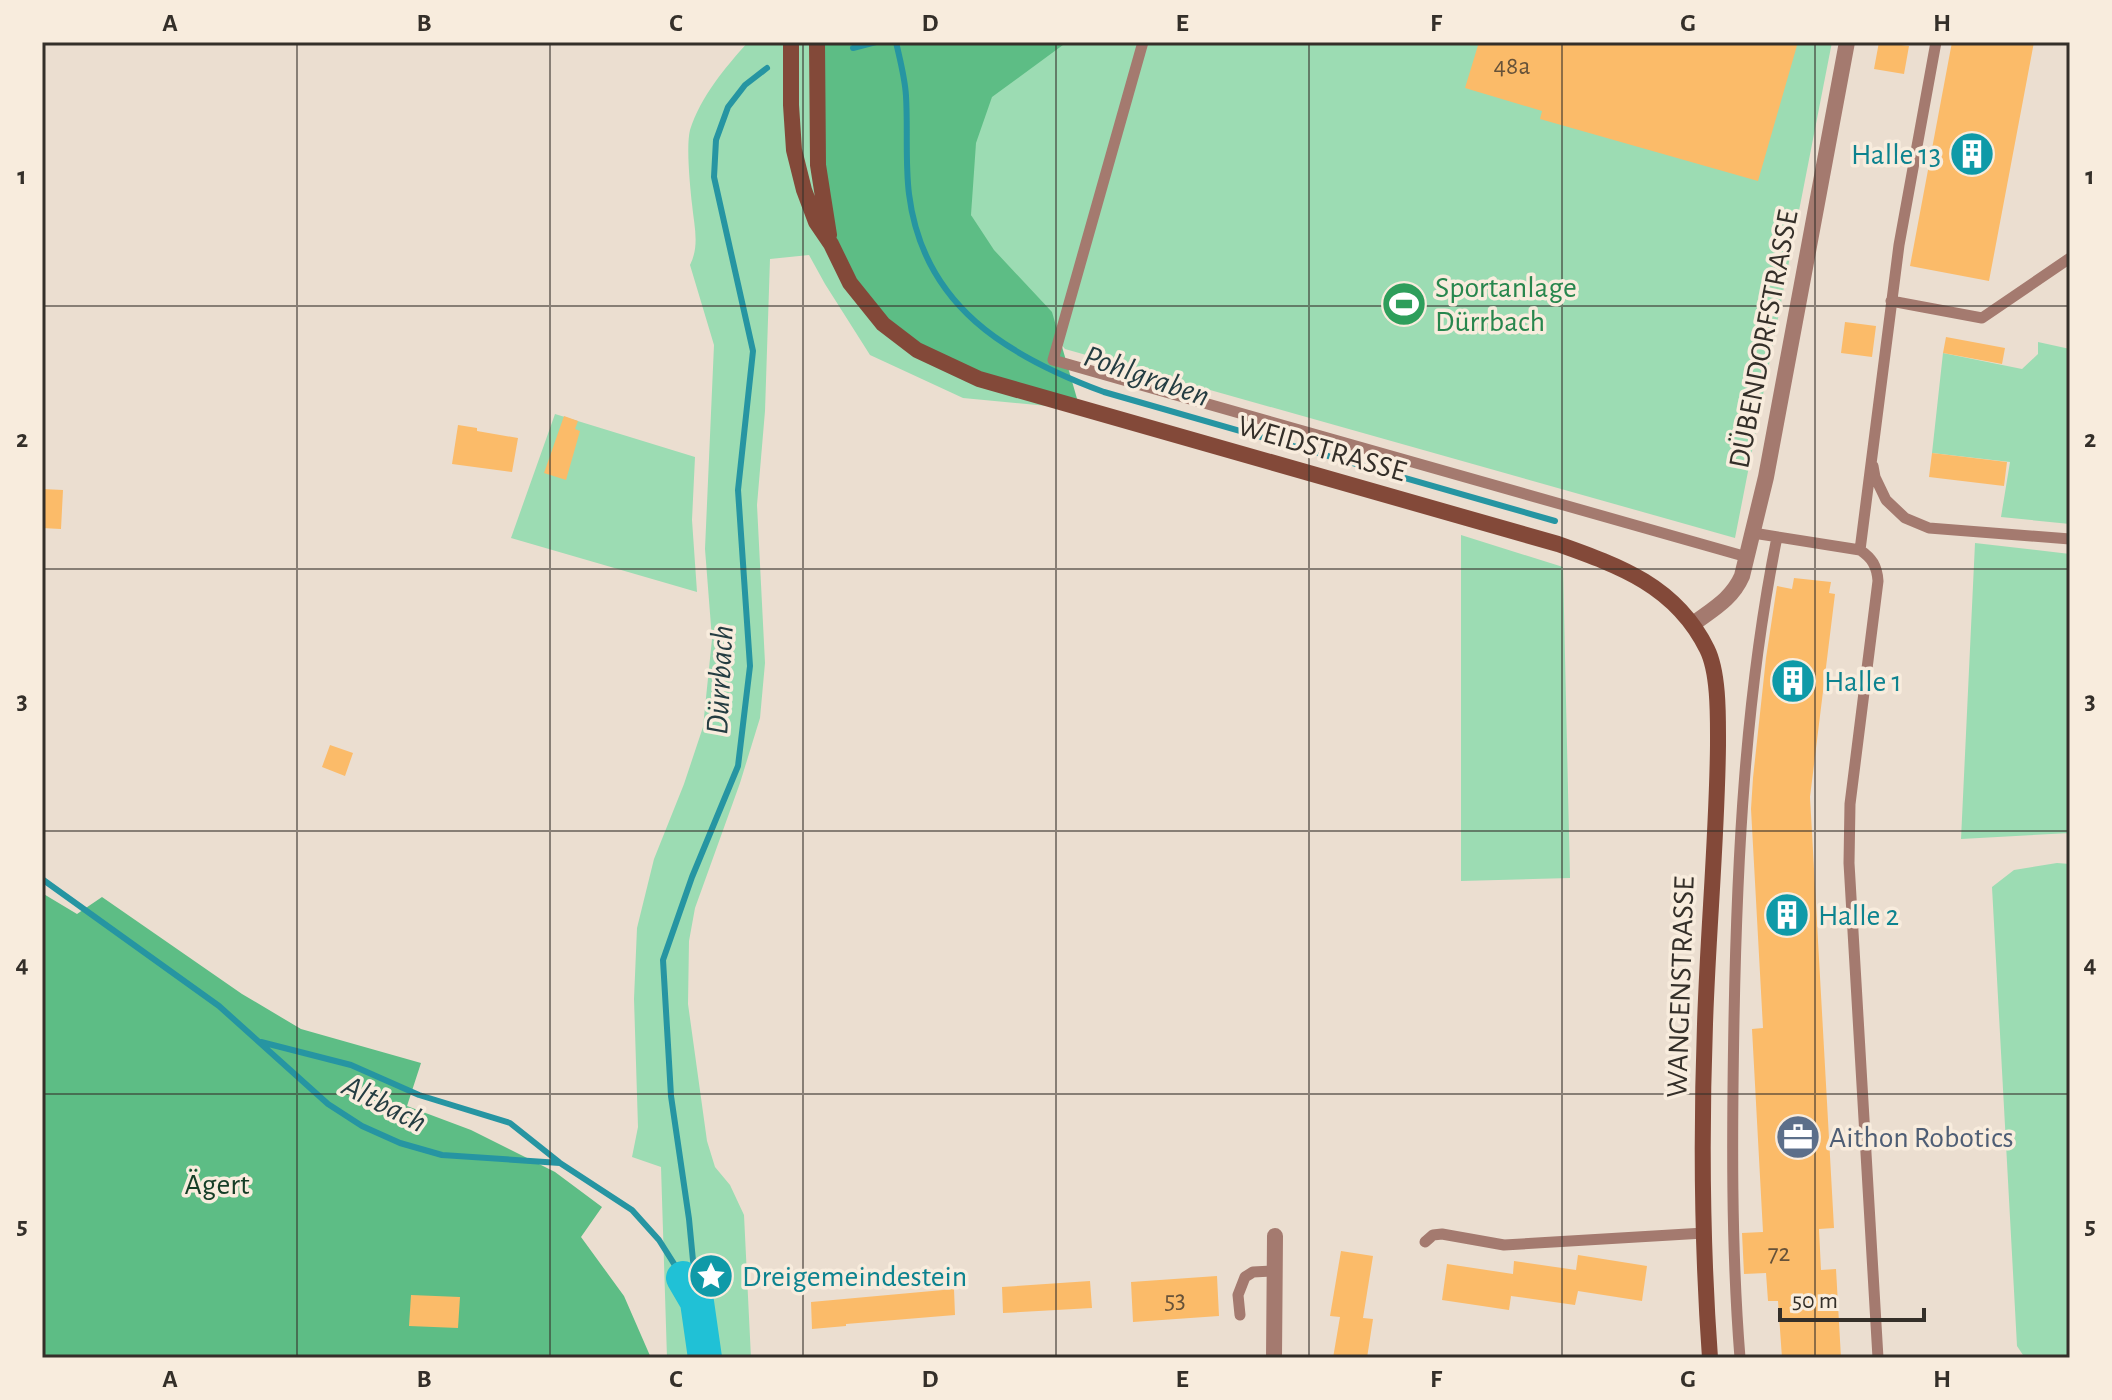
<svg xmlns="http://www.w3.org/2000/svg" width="2112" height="1400" font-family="'Alegreya Sans',sans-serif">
  <rect width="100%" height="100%" fill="#ebded0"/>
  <path fill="#9cdcb3" d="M748,42H817L1080,409L963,398L870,355L825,284L809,255L770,259L765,411L757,505L765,663L760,718L740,783L695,908L689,941L688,1004L707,1141L715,1167L730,1185L744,1215L751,1358H667L661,1167L632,1157L638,1127L634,999L637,928L654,859L684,784L703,727L712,639L705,549L714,345L690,265C700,245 694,226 692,204C690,186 686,146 690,130C701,96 725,68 748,42Z
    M1058,42H1832L1735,538L1065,349L989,260L971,215L972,141L992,90Z
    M2038,342L2070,349V524L2001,517L2010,462L1932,453L1943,353L2022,369L2038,354Z
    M555,414L695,457L692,520L697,592L511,538Z
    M1461,535L1563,567L1570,878L1461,881Z
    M1975,543L2070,554V833L1961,839Z
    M2057,863L2070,864V1358H2025L2017,1346L1992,887L2014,870Z"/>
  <path fill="#5dbd85" d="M817,42H1067L992,97L976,143L971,215L994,250L1052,312L1080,409L979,379L883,324L831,244Z
    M42,893L77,914L102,897L242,994L301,1029L421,1063L407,1106L471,1130L555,1172L602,1207L581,1237L624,1296L651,1358H42Z"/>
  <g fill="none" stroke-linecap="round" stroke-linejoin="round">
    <path stroke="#2695a2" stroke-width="6" d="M896,42C900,60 905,78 906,96C908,129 905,162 909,194C923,306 1007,356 1104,392L1555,521
      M853,48L876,42
      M42,879L219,1006L328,1104L362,1126L400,1143L442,1155L560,1163L632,1210L659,1240L683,1278
      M261,1042L351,1065L419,1095L510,1123L559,1162
      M697,1302L689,1219L671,1096L663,960L692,877L738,766L750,666L738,490L753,351L714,177L716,140L728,107L745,85L767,68"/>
    <path stroke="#20c1d6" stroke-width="34" d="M683,1278L697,1302L705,1358"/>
  </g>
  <path fill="#fbbb69" d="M1479,42H1798L1758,181L1540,119L1542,111L1465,88Z
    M1879,42L1909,46L1904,74L1874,69Z
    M1952,42H2034L1989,281L1910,266Z
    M1845,322L1876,326L1872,357L1841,353Z
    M1946,337L2005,348L2002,364L1943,353Z
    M564,416L578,421L575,429L580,431L566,480L544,473Z
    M458,425L477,428V431L518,438L512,472L452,464Z
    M1932,453L2007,462L2004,486L1929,477Z
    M42,489L63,490L61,529L42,528Z
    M1794,578L1831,582L1829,593L1835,594L1810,797L1834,1228L1819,1229L1821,1270L1836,1269L1841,1358H1782L1778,1301H1768L1766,1273L1744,1274L1742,1233L1763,1232L1752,1029L1763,1028L1751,809L1753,778L1766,658L1777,586L1792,589Z
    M330,745L353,753L345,776L322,767Z
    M1341,1251L1373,1256L1363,1318L1373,1319L1367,1358H1333L1340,1317L1330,1316Z
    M1578,1255L1647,1266L1642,1301L1578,1291L1575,1305L1511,1296L1509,1310L1442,1300L1447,1264L1513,1274L1514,1261L1576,1270Z
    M1217,1276L1219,1316L1133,1322L1131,1282Z
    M1090,1281L1092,1308L1003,1313L1002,1287Z
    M954,1289L955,1315L846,1324V1326L812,1329L811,1302Z
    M411,1295L460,1297L458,1328L409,1326Z"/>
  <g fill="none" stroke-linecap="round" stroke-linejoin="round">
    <path stroke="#a47a6f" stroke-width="11" d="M1143,42L1053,360L1747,557
      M1891,301L1982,318L2070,258
      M1873,466L1875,477L1886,500L1905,518L1929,528L2070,539
      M1753,533L1860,550
      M1425,1242L1433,1235L1442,1234L1504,1245L1704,1233
      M1240,1315L1238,1295L1245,1277L1253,1272L1274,1271
      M1740,1358C1731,1245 1732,1132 1734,1019C1737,858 1745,696 1777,537
      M1878,1358L1849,863L1850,804L1878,581C1877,566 1872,558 1860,550L1899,245L1936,42"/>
    <path stroke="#a47a6f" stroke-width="16" d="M1693,624C1713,609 1732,599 1742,576L1766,477L1847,42
      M1274,1358L1275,1236"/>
    <path stroke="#834939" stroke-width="16" d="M791,42V105L794,150L804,190L816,222L831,244L850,283L883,324L917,350L979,379L1558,544C1620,566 1676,586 1707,649C1719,673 1718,718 1718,745C1717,838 1708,931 1705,1024C1701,1135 1702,1247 1710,1358
      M817,42L818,165L829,235"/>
  </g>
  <path fill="none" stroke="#342f29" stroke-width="2" stroke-opacity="0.55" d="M297,42V1358M550,42V1358M803,42V1358M1056,42V1358M1309,42V1358M1562,42V1358M1815,42V1358M42,306H2070M42,569H2070M42,831H2070M42,1094H2070"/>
  <defs>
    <g id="building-disc" transform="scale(2.3)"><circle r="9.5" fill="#0f9aa8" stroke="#f8ecdd"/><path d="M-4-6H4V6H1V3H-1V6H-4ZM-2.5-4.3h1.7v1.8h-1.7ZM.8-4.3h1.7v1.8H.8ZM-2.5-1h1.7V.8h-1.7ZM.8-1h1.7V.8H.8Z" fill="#fff"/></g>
    <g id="stadium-disc" transform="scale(2.3)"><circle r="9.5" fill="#2e9e5b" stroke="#f8ecdd"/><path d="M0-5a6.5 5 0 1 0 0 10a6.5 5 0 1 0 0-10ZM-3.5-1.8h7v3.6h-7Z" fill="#fff"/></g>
    <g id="office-disc" transform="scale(2.3)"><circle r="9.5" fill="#5c6f8a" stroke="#f8ecdd"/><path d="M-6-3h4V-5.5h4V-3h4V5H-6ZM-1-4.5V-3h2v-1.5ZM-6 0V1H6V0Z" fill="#fff"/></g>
    <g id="sight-disc" transform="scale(2.3)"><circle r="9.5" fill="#0f9aa8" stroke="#f8ecdd"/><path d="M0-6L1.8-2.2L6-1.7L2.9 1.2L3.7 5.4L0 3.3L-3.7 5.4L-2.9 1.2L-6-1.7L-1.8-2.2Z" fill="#fff"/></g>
  </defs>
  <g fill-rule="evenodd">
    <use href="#building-disc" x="1972" y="154"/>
    <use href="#stadium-disc" x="1404" y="304"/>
    <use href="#building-disc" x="1793" y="681"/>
    <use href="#building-disc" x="1787" y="915"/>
    <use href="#office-disc" x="1798" y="1137"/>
    <use href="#sight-disc" x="711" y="1276"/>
  </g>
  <g text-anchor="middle" stroke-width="7" stroke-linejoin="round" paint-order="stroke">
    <g font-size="26" fill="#665239">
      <text x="1512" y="74">48a</text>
      <text x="1779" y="1261">72</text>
      <text x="1175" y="1308">53</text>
    </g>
    <g font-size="30" fill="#0d838f" stroke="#f8ecdd" text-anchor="start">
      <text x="1941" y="164" text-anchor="end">Halle 13</text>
      <text x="1824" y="691">Halle 1</text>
      <text x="1818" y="925">Halle 2</text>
      <text x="742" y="1286">Dreigemeindestein</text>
    </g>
    <g font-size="30" fill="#27864d" stroke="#f8ecdd" text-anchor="start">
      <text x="1435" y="297">Sportanlage<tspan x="1435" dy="34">Dürrbach</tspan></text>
    </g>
    <g font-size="30" fill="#342f29" stroke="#f8ecdd">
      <text transform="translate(1763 339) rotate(-79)" y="10">DÜBENDORFSTRASSE</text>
      <text transform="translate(1322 448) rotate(16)" y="10">WEIDSTRASSE</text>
      <text transform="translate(1680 987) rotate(-88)" y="10">WANGENSTRASSE</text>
    </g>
    <g font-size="30" fill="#4e5e75" stroke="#f8ecdd" text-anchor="start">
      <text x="1829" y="1147">Aithon Robotics</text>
    </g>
    <g font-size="30" fill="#143d26" stroke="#f8ecdd">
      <text x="217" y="1194">Ägert</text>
    </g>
    <g font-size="32" font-style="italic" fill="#253d42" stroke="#f8ecdd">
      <text transform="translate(1147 375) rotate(19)" y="11">Pohlgraben</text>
      <text transform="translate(719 680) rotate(-87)" y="11">Dürrbach</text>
      <text transform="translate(385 1103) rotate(27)" y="11">Altbach</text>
    </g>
  </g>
  <rect width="2112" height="1400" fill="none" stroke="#f8ecdd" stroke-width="88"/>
  <path d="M1780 1308v12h144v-12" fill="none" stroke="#342f29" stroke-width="4"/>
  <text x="1792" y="1308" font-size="24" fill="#342f29" stroke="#f8ecdd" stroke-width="6" paint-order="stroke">50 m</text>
  <rect x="44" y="44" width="2024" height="1312" fill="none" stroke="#342f29" stroke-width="3"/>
  <g font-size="26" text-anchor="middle" font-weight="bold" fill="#342f29">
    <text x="170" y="31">A</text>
    <text x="424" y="31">B</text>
    <text x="676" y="31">C</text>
    <text x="930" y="31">D</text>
    <text x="1182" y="31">E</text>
    <text x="1436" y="31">F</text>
    <text x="1688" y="31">G</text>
    <text x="1942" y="31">H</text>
    <text x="22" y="184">1</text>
    <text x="2090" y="184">1</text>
    <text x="22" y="447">2</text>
    <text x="2090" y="447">2</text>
    <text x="22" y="709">3</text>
    <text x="2090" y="709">3</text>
    <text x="22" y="972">4</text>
    <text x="2090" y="972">4</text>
    <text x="22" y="1234">5</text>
    <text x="2090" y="1234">5</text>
    <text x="170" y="1387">A</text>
    <text x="424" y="1387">B</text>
    <text x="676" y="1387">C</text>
    <text x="930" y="1387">D</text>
    <text x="1182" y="1387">E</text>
    <text x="1436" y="1387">F</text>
    <text x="1688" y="1387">G</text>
    <text x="1942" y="1387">H</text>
  </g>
</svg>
